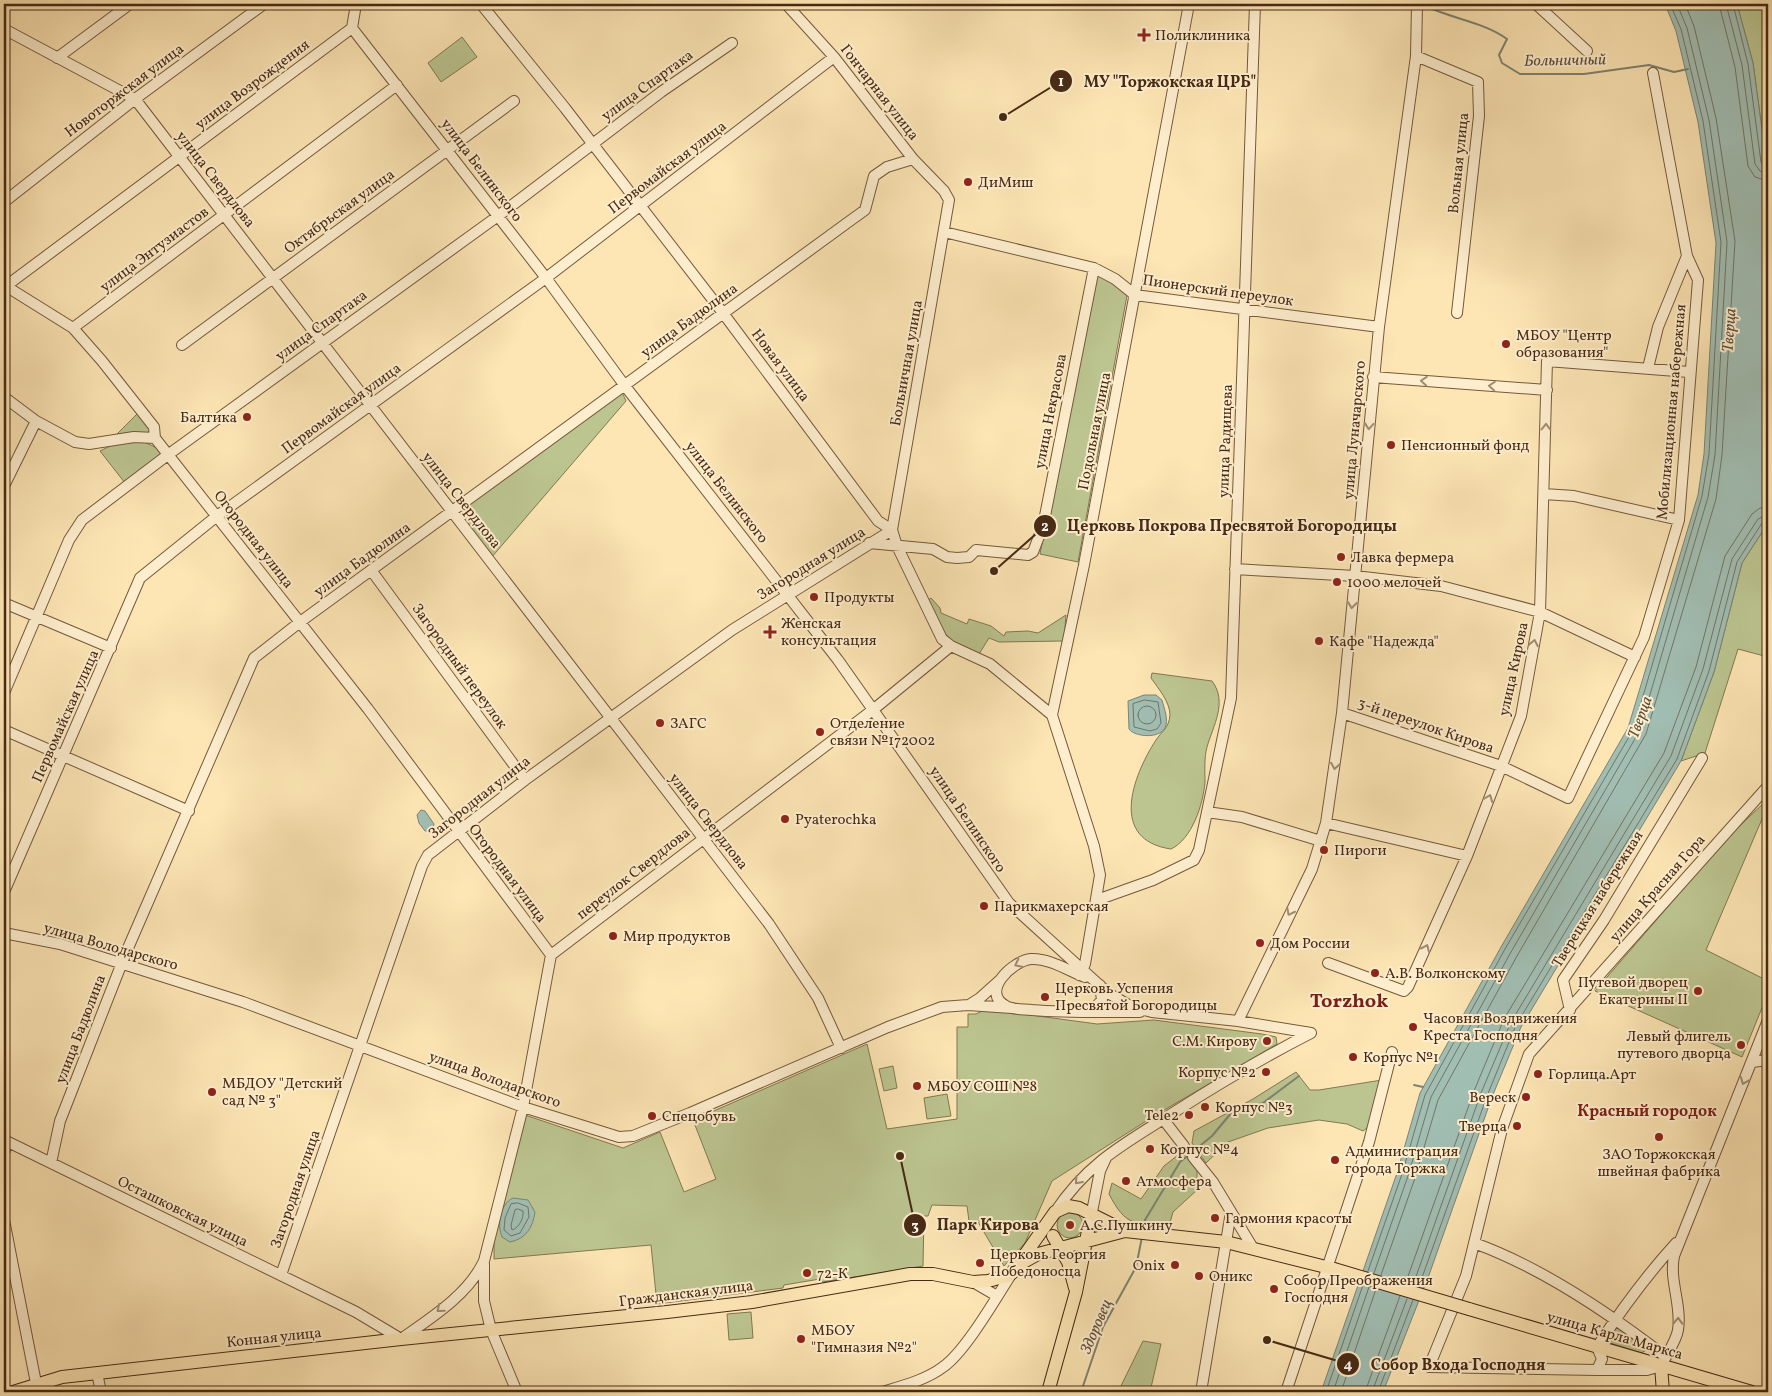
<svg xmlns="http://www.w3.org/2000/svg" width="1772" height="1396" font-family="Vollkorn,serif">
  <rect width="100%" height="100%" fill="#fde5b4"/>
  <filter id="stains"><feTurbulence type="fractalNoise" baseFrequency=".004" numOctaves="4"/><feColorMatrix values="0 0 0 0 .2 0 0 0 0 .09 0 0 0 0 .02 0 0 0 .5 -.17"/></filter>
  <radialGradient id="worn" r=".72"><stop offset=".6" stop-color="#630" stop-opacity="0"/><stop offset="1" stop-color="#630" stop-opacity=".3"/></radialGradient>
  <path fill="#bcc590" stroke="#827852" d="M1737,4H1768V174L1753,63Z
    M462,37L477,57L441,82L428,63Z
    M1096,273L1128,290L1078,562L1040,554Z
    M622,392L626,401L491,558L458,513Z
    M138,413L153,433L116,435Z
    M140,440L159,449L162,457L125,483L100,451L116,443Z
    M1768,523V657L1738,649L1705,753L1681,761L1714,672L1742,563Z
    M931,598L940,608L941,613L967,624L969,619L991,626L1004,636L1006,632L1028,631L1038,633L1066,615L1064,641L999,642L989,638L979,654C946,643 942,630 926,602Z
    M1152,673L1212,681C1228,702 1213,726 1207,747C1204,758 1205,771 1205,782C1203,805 1192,839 1171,849C1109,840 1132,777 1156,740C1162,731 1169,728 1170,715C1170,702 1158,688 1151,678Z
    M1768,799V805L1706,950L1768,981V993L1742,1057L1595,991L1730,835Z
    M986,1009L1097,1024L1154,1020L1262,1034L1276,1037L1277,1044L1154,1116L1052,1181L1025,1243L1004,1266L978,1222L969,1221L967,1206L932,1205L928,1216H924L923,1266L823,1282L820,1279L784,1285L783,1288L657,1304L651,1245L494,1259V1229L525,1115L623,1148L660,1132L684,1192L716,1179L693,1120L867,1044L887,1129L957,1119V1027H968V1014H976Z
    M893,1066L897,1088L884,1091L879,1069Z
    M1296,1072L1310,1090H1319L1382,1080L1372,1124L1363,1131L1347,1124L1319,1120L1268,1128L1228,1142L1206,1163L1192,1143L1194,1131L1253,1099Z
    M947,1094L951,1116L927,1119L924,1098Z
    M1182,1152L1197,1170V1190L1173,1212L1169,1226C1134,1223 1126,1227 1109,1194L1112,1183L1141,1199L1164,1166Z
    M1057 1225a13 13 0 1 1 26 0a13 13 0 1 1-26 0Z
    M751,1312L753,1338L729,1340L727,1314Z
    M1618,1325L1645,1346V1351L1641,1353L1607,1342Z
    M1143,1341L1161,1344L1150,1392H1118Z"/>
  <path fill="#a1beb3" stroke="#7d8373" d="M1665,4H1737L1753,63L1768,174V523L1742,563L1714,672L1681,761L1521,1027L1492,1097L1429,1275L1383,1392H1321L1397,1173L1420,1093L1501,947L1628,728L1698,495L1704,454L1716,243L1698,122L1676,31Z
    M1144,695H1156L1162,700C1164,708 1169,720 1165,728C1159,739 1135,737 1129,729L1128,701Z
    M421,810L425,811L434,824L432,831H425L419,823L417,815Z
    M513,1198L528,1200L535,1212C533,1227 526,1239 510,1242L502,1237C497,1225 500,1204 513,1198Z"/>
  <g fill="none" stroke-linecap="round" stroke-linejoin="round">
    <path stroke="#747464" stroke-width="1" d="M1719,4L1735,67L1748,166L1755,177L1768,181
      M1726,4L1742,65L1755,164L1760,171L1768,174
      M1733,4L1748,64L1761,162L1764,167H1768
      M1145,700L1158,702L1161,723L1157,729L1150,731L1134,727L1133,704Z
      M1138 715a9 9 0 1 1 18 0a9 9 0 1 1-18 0Z
      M518,1203L528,1207L529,1217L520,1233L511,1236L504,1230L505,1218L511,1204Z
      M518,1209L523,1211C524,1218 519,1228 512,1230L511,1225L515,1210Z
      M1368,1271L1402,1174L1425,1095L1505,949L1633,730L1702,496L1709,454L1721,242L1703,121L1681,29L1670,4
      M1374,1273L1408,1176L1431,1097L1511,952L1639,732L1708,497L1715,455L1727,242L1709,120L1687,28L1677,4
      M1381,1275L1415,1178L1438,1100L1517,956L1646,734L1716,499L1722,455L1735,241L1716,118L1694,26L1685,4
      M1406,1282L1474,1091L1504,1019L1664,753L1696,667L1725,556L1752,514L1760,508L1768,507
      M1413,1285L1481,1093L1511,1022L1671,756L1703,669L1732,559L1758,519L1768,514
      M1419,1286L1487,1096L1516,1025L1677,759L1709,671L1737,562L1762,523L1768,521
      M1326,1392L1363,1285
      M1333,1392L1369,1287
      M1341,1392L1376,1289
      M1365,1392L1400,1296
      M1372,1392L1407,1299
      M1378,1392L1413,1300"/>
    <path stroke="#7d8373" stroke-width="2" d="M1426,6C1452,19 1484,22 1507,39L1499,55L1502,63L1520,74H1584L1649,65L1674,72L1688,69
      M1414,1085L1423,1087
      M1144,1228L1145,1220L1180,1162L1212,1136L1232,1112L1263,1103L1299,1076
      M1081,1392L1103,1327L1136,1267L1142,1237"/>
    <g stroke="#74593c" stroke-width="12">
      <path id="minor" d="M481,4L565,108L723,313L878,521L892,530L897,546L942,639L951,646L990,664L1052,715
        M786,4L834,57L913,159L944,191L949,200L892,530
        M1536,4L1587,51
        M352,28L546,278L625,386L838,660L1009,903L1108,993L1132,1007L1152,1012L1238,1021L1311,1033
        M4,29L135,99L769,924L818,998L841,1048
        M1416,56L1478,82L1479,116L1457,313
        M57,58L130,4
        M4,202L135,99L264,4
        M944,232L1094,268L1115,279L1135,295L1379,327
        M4,285L73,328L102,361L154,427L155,438L368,709L551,955
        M6,286L352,28L356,4
        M73,328L397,85
        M182,345L514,101
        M1648,368L1658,327L1687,256
        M1373,377L1547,390
        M4,397L36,421L75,442L89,444L134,437L155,438
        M4,486L36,421
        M1544,494L1574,496L1679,520
        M869,543L933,549L947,557L957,558L969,557L976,550L1028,555L1033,552L1043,526L1094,268
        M1235,569L1355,576L1441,586L1540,612L1635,657
        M371,570L525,780
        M4,603L111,648
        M4,693L69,540L82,520L169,454L498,216L661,92L732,43
        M1342,713L1501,766L1568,798L1644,637L1679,520L1698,280L1687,256L1653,73
        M4,730L189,811
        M1768,786L1529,1054L1502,1129L1466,1276L1429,1367L1597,1370H1647L1661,1366C1666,1355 1676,1342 1678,1330C1682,1305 1669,1281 1674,1256L1768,1020
        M1207,812L1242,817L1321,841
        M1326,823L1467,856
        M4,892L140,578L217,516L546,278L834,57
        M1097,900L1153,880L1194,860L1199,850L1231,698L1255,4
        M4,933L60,944L243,1002L523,1107L619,1137L633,1136L690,1113L888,1027L942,1007L968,1005L1012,1008
        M1328,963L1404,991L1408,987L1467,856L1521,716L1540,612L1547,361L1689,372
        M1079,975L1085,964L1100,875L1094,846L1052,715L1084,565L1189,4
        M1085,977C1069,971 1049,958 1031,959C1012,961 980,992 1006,1006C1013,1010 1024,1009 1032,1010C1068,1013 1104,1012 1140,1012
        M969,1005L980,998L1000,980
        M1570,1010L1563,980L1604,920L1702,758
        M1091,1012L1102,1000L1100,985
        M1238,1021L1312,869L1326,823L1342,713L1379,327L1416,56L1417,4
        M1752,1062L1768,1060
        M1163,1119L1184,1146
        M4,1140L356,1312L401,1339C431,1318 468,1295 484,1261L523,1107L551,955L874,709L951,646
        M4,1153L7,1142
        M1193,1157L1213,1182L1253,1248
        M51,1163L60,1121L125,955L254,658L300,622L847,223L865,210L874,176L887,167L913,159
        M1055,1212C1089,1161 1126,1143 1176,1111C1220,1083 1264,1057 1311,1033
        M4,1220L36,1383
        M1089,1227L1100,1171L1106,1158
        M1474,1243C1541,1267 1609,1313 1666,1357
        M484,1264V1301L491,1330L517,1392
        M281,1275L422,866L428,855L525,780L732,630L892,530
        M973,1282L997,1296
        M1597,1370L1602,1359L1597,1347C1621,1310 1646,1276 1676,1243
        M97,1373L101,1392
        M882,1392C902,1386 926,1380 943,1367C965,1352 996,1298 1012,1273
        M1201,1392L1231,1212
        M1286,1392L1369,1142L1392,1052"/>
    </g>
    <g stroke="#472a14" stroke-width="14">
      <path id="major" d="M1053,1236L1068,1262L1075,1288
        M1020,1264L1038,1254L1125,1231
        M1469,1309L1752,1392
        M1661,1366L1663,1392
        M13,1392L62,1377L401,1339L667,1312L752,1302L910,1274H933L973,1282L988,1281L1007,1276L1012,1273L1055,1212L1068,1206L1079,1208L1125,1231L1226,1242L1334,1269
        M1048,1392L1076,1292L1088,1231"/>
    </g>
    <use href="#minor" stroke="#feeece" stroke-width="10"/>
    <use href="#major" stroke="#fde5b4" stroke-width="12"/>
    <g stroke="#472a14" stroke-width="14" stroke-linecap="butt">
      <path id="major-bridge" d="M1334,1269L1469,1309"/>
    </g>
    <use href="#major-bridge" stroke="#fde5b4" stroke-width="12"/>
  </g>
  <defs><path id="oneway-chevron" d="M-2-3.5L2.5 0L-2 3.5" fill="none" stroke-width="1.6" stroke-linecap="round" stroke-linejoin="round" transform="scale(1.25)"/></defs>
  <g stroke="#a28c71">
    <use href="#oneway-chevron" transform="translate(1424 381) rotate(-176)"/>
    <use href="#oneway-chevron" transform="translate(1492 386) rotate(-176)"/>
    <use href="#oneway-chevron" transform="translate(1369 426) rotate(95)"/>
    <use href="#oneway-chevron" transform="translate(1546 427) rotate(-89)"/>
    <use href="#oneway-chevron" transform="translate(1352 605) rotate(96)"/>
    <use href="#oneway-chevron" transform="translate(1534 643) rotate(-79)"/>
    <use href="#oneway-chevron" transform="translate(1335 766) rotate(99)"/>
    <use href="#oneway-chevron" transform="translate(1489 798) rotate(-69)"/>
    <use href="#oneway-chevron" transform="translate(1290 912) rotate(117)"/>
    <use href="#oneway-chevron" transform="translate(1426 948) rotate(-66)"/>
    <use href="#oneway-chevron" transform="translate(1018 964) rotate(154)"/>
    <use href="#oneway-chevron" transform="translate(1744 1081) rotate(112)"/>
    <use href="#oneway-chevron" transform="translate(1078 1181) rotate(132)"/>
    <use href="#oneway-chevron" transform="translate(440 1309) rotate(140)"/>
    <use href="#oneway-chevron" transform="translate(1678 1321) rotate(-88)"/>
  </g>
  <g fill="#8f2418" stroke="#feeece" stroke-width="2">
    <path d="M1141.5 27.5h5v5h5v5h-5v5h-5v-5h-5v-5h5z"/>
    <circle cx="968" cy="182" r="5"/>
    <circle cx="1506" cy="344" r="5"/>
    <circle cx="247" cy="417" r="5"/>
    <circle cx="1391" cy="445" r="5"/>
    <circle cx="1341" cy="557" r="5"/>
    <circle cx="1337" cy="582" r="5"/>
    <circle cx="814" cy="597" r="5"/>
    <path d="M767.5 624.5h5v5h5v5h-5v5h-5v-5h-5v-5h5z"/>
    <circle cx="1319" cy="641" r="5"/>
    <circle cx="660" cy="723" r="5"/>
    <circle cx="820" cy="732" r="5"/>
    <circle cx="785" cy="819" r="5"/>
    <circle cx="1324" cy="850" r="5"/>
    <circle cx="984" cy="906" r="5"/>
    <circle cx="613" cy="936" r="5"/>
    <circle cx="1260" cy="943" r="5"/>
    <circle cx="1375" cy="973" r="5"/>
    <circle cx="1698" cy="991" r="5"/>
    <circle cx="1045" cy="997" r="5"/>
    <circle cx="1413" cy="1027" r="5"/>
    <circle cx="1267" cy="1041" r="5"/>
    <circle cx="1741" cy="1045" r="5"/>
    <circle cx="1353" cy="1057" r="5"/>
    <circle cx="1266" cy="1072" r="5"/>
    <circle cx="1538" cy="1074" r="5"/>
    <circle cx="917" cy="1086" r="5"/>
    <circle cx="212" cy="1092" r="5"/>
    <circle cx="1526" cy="1097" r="5"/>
    <circle cx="1205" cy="1107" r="5"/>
    <circle cx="1189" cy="1115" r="5"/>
    <circle cx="652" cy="1116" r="5"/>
    <circle cx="1517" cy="1126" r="5"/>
    <circle cx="1659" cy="1137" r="5"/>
    <circle cx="1150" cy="1149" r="5"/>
    <circle cx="1335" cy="1160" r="5"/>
    <circle cx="1126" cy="1181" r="5"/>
    <circle cx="1215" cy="1218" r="5"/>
    <circle cx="1070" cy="1225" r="5"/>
    <circle cx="980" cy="1263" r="5"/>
    <circle cx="1175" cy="1265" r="5"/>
    <circle cx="807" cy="1273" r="5"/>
    <circle cx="1199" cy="1276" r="5"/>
    <circle cx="1274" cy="1289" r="5"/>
    <circle cx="801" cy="1339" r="5"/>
  </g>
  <g text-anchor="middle" stroke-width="4" stroke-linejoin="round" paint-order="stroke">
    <g font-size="15" fill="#472a14" stroke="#feeece" text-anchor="start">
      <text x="1155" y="40">Поликлиника</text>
      <text x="978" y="187">ДиМиш</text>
      <text x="1516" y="340">МБОУ "Центр<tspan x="1516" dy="17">образования"</tspan></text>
      <text x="237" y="422" text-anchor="end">Балтика</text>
      <text x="1401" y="450">Пенсионный фонд</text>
      <text x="1351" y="562">Лавка фермера</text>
      <text x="1347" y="587">1000 мелочей</text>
      <text x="824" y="602">Продукты</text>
      <text x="781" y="628">Женская<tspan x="781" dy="17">консультация</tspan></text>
      <text x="1329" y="646">Кафе "Надежда"</text>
      <text x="670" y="728">ЗАГС</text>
      <text x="830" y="728">Отделение<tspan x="830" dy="17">связи №172002</tspan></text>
      <text x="795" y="824">Pyaterochka</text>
      <text x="1334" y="855">Пироги</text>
      <text x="994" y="911">Парикмахерская</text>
      <text x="623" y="941">Мир продуктов</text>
      <text x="1270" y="948">Дом России</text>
      <text x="1385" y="978">А.В. Волконскому</text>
      <text x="1688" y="987" text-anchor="end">Путевой дворец<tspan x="1688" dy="17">Екатерины II</tspan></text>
      <text x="1055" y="993">Церковь Успения<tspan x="1055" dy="17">Пресвятой Богородицы</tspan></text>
      <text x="1423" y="1023">Часовня Воздвижения<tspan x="1423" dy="17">Креста Господня</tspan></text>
      <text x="1731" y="1041" text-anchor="end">Левый флигель<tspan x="1731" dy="17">путевого дворца</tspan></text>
      <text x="1257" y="1046" text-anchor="end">С.М. Кирову</text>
      <text x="1363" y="1062">Корпус №1</text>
      <text x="1256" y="1077" text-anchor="end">Корпус №2</text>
      <text x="1548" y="1079">Горлица.Арт</text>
      <text x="222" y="1088">МБДОУ "Детский<tspan x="222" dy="17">сад № 3"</tspan></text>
      <text x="927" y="1091">МБОУ СОШ №8</text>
      <text x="1516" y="1102" text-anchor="end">Вереск</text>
      <text x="1215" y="1112">Корпус №3</text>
      <text x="1179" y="1120" text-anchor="end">Tele2</text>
      <text x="662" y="1121">Спецобувь</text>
      <text x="1507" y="1131" text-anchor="end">Тверца</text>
      <text x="1160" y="1154">Корпус №4</text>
      <text x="1345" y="1156">Администрация<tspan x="1345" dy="17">города Торжка</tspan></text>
      <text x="1659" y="1159" text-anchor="middle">ЗАО Торжокская<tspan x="1659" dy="17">швейная фабрика</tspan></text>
      <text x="1136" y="1186">Атмосфера</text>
      <text x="1225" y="1223">Гармония красоты</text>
      <text x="1080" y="1230">А.С.Пушкину</text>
      <text x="990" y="1259">Церковь Георгия<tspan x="990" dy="17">Победоносца</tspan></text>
      <text x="1165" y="1270" text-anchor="end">Onix</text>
      <text x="817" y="1278">72-К</text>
      <text x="1209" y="1281">Оникс</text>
      <text x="1284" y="1285">Собор Преображения<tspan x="1284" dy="17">Господня</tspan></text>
      <text x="811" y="1335">МБОУ<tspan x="811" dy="17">"Гимназия №2"</tspan></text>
    </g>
    <g font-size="15" fill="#472a14" stroke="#feeece">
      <text transform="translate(252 84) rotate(-37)" y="5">улица Возрождения</text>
      <text transform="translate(647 85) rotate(-36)" y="5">улица Спартака</text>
      <text transform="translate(124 90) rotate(-37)" y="5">Новоторжская улица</text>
      <text transform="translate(880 92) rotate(52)" y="5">Гончарная улица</text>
      <text transform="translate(1458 163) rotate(-84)" y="5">Вольная улица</text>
      <text transform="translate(667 167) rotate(-37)" y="5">Первомайская улица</text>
      <text transform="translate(482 170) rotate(53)" y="5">улица Белинского</text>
      <text transform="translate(216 179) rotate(52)" y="5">улица Свердлова</text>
      <text transform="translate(339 211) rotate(-36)" y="5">Октябрьская улица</text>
      <text transform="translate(154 249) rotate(-37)" y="5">улица Энтузиастов</text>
      <text transform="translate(1218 290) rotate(8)" y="5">Пионерский переулок</text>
      <text transform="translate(689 320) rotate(-36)" y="5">улица Бадюлина</text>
      <text transform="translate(321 325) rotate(-36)" y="5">улица Спартака</text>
      <text transform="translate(906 363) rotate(-80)" y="5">Больничная улица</text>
      <text transform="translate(781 365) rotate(53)" y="5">Новая улица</text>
      <text transform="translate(341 408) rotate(-36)" y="5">Первомайская улица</text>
      <text transform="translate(1050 411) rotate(-79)" y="5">улица Некрасова</text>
      <text transform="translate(1671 412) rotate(-85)" y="5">Мобилизационная набережная</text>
      <text transform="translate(1354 430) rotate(-85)" y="5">улица Луначарского</text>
      <text transform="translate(1094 431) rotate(-79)" y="5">Подольная улица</text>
      <text transform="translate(1225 441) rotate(-88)" y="5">улица Радищева</text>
      <text transform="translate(727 492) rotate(52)" y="5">улица Белинского</text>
      <text transform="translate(462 500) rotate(52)" y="5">улица Свердлова</text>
      <text transform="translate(254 539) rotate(52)" y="5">Огородная улица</text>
      <text transform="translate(362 559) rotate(-36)" y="5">улица Бадюлина</text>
      <text transform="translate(811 563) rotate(-32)" y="5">Загородная улица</text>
      <text transform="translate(460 666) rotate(54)" y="5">Загородный переулок</text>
      <text transform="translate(1513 669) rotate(-78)" y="5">улица Кирова</text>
      <text transform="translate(65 716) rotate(-66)" y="5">Первомайская улица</text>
      <text transform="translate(1426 725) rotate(19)" y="5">3-й переулок Кирова</text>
      <text transform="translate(479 797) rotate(-38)" y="5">Загородная улица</text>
      <text transform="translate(968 819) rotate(56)" y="5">улица Белинского</text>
      <text transform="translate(709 821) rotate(52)" y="5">улица Свердлова</text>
      <text transform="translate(508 873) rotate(53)" y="5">Огородная улица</text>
      <text transform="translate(633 873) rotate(-38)" y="5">переулок Свердлова</text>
      <text transform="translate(1657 888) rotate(-49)" y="5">улица Красная Гора</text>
      <text transform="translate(1597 899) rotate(-58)" y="5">Тверецкая набережная</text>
      <text transform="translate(111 946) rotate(16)" y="5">улица Володарского</text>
      <text transform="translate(80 1029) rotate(-69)" y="5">улица Бадюлина</text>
      <text transform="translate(495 1079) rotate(20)" y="5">улица Володарского</text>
      <text transform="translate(295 1189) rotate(-71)" y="5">Загородная улица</text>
      <text transform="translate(183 1211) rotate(26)" y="5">Осташковская улица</text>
      <text transform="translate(686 1293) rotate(-7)" y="5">Гражданская улица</text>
      <text transform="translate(1615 1335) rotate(16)" y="5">улица Карла Маркса</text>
      <text transform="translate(274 1337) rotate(-6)" y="5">Конная улица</text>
    </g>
    <g font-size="16" font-style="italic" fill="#5e4f3c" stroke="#feeece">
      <text transform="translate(1565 59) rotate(-1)" y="6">Больничный</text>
      <text transform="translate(1728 330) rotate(-86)" y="6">Тверца</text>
      <text transform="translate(1639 717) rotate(-70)" y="6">Тверца</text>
      <text transform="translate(1095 1326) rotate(-67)" y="6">Здоровец</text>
    </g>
    <g font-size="16" font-weight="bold" fill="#7a1f14" stroke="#feeece">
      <text x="1647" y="1116">Красный городок</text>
    </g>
    <g font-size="20" font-weight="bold" fill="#7a1f14" stroke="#feeece">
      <text x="1349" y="1007">Torzhok</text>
    </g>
  </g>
  <path fill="none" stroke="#472a14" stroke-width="2" d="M1003 117L1061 81M994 571L1045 526M900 1156L915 1225M1267 1340L1348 1364"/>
  <g fill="#472a14" stroke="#feeece" stroke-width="2">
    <circle cx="1003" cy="117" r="5"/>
    <circle cx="994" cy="571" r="5"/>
    <circle cx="900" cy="1156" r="5"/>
    <circle cx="1267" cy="1340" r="5"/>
    <circle cx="1061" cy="81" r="12"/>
    <circle cx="1045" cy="526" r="12"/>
    <circle cx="915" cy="1225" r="12"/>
    <circle cx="1348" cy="1364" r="12"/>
  </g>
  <g font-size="15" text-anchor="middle" font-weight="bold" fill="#fff">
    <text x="1061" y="86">1</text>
    <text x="1045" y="531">2</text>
    <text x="915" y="1230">3</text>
    <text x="1348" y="1369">4</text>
  </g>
  <g font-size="16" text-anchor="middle" font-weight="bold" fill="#472a14" stroke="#feeece" stroke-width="4" stroke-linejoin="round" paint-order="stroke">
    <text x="1170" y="87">МУ "Торжокская ЦРБ"</text>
    <text x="1232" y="531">Церковь Покрова Пресвятой Богородицы</text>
    <text x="988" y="1230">Парк Кирова</text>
    <text x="1458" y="1370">Собор Входа Господня</text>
  </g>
  <rect width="1772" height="1396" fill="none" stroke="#fde5b4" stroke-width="20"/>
  <rect x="5" y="5" width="1762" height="1386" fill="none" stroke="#472a14" stroke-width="2.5"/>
  <rect x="10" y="10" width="1752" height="1376" fill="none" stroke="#472a14"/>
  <rect width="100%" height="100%" filter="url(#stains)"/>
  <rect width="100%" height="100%" fill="url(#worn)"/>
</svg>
